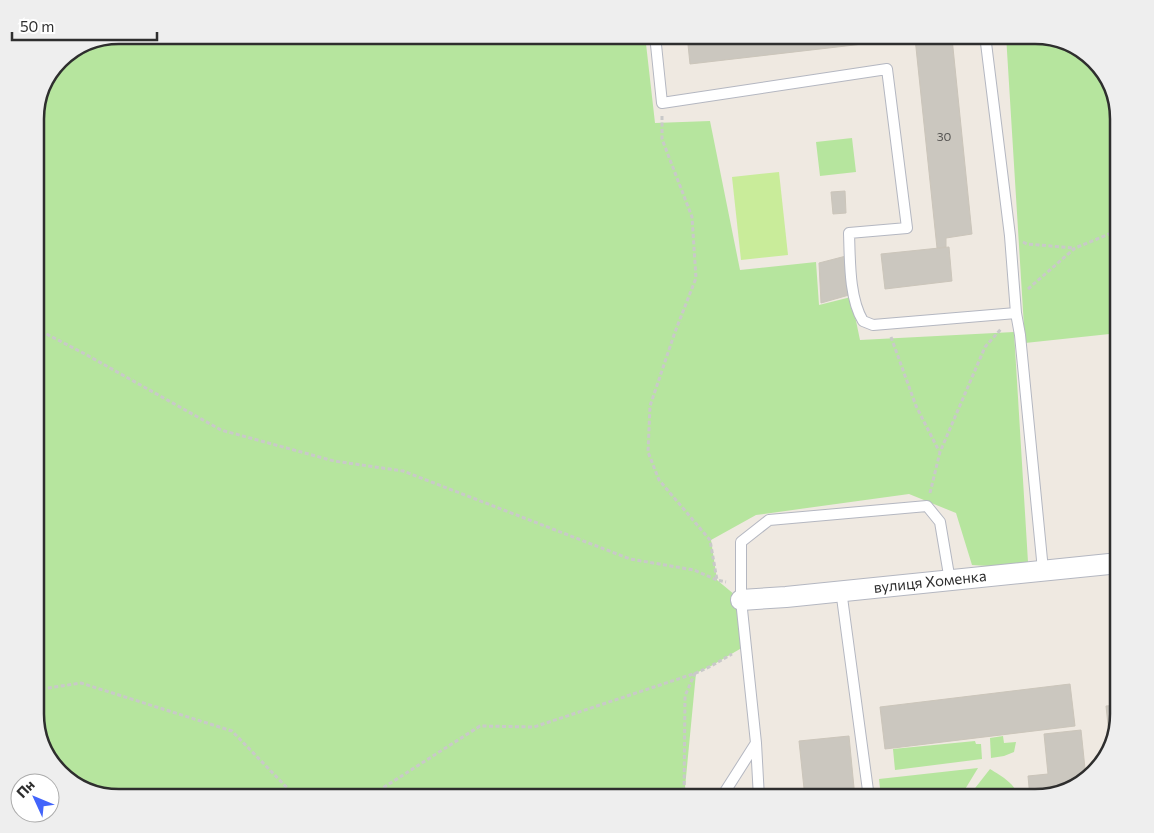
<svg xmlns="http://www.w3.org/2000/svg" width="1154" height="833" font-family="Commissioner,sans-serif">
  <rect width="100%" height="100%" fill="#efe9e1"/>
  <path fill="#b6e59e" d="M118,35H645L655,123L710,121L740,270L816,262L819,305L851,297L860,340L1014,332L1028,562L989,566L972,565L956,513L909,494L756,515L711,540L717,580L741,600L745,646L711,666L696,673L684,798H118L68,781L46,756L35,720V113L63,56Z
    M1006,35H1036L1086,52L1110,81L1119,118V333L1025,343Z
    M852,138L856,172L820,176L816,142Z
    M1003,736L1004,743L1016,742L1014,752L1004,756L991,758L990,738Z
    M975,741L976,744H981L982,759L895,770L893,749Z
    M978,768L964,791L937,793V798H881L879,779Z
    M990,769C1001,776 1017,784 1018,798H973L972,792Z"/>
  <path fill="#c9ec9a" d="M779,172L788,255L741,260L732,177Z"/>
  <path fill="#cbc7bf" stroke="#cbc5ba" d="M687,35H914L915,38L690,64Z
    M930,35L931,40L952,38L972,234L946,238V247L937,248L915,38Z
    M845,191L846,213L833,214L831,192Z
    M949,247L952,281L885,289L881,254Z
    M846,256L849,295L821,303L819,263Z
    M1070,684L1075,726L885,749L880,707Z
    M1119,705V715L1110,743L1106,706Z
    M1081,730L1086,778L1073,789L1030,798L1028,776L1048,774L1044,734Z
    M849,736L855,798H805L799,741Z"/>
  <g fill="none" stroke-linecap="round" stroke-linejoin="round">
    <g stroke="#b4b7c1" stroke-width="12">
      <path id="lane" d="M655,35L662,103L887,69L907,228L849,233C850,260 849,298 863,321L873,325L1016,313
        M985,35L1010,236L1016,313L1020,335L1043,570
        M841,590L869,798
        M721,798L756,743
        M759,798L756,743L741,600V542L769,520L927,506L940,522L950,581"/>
    </g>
    <g stroke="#b4b7c1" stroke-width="22">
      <path id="street" d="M741,600L786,597L1119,563"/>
    </g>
    <path stroke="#c9c9c9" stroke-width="3" stroke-dasharray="4 2.5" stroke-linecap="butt" d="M662,116V139L692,217L696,278L675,332L650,406L648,452L659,480L710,540L717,580
      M1023,242L1027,244L1074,248
      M1028,289L1075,248L1119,230
      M35,328L85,354L221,430L334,461L403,471L630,559L694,570L717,580L726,582
      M891,337L916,406L939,451
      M930,493L940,452L985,347L1001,329
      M35,690L81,683L232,731L297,798
      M367,798L480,726L534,727L696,673L711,666L732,654
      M684,798L685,696L695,673"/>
    <use href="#lane" stroke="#fff" stroke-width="10"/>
    <use href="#street" stroke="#fff" stroke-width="20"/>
  </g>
  <g text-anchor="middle" stroke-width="4" stroke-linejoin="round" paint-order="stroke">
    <g font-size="12" fill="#555452">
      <text x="944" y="141">30</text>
    </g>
    <g font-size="15" fill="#2e2e2e" stroke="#fff">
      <text transform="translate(930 582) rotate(-6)" y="5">вулиця Хоменка</text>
    </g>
  </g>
  <path d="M0 0H1154V833H0ZM119 44H1035A75 75 0 0 1 1110 119V714A75 75 0 0 1 1035 789H119A75 75 0 0 1 44 714V119A75 75 0 0 1 119 44Z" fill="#eee" fill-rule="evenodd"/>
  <path fill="none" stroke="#2e2e2e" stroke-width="2.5" d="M119 44H1035A75 75 0 0 1 1110 119V714A75 75 0 0 1 1035 789H119A75 75 0 0 1 44 714V119A75 75 0 0 1 119 44Z"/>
  <g transform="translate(35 798) rotate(314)"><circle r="24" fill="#ffffff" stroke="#ababab"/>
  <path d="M0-4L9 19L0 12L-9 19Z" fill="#4264fb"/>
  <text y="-8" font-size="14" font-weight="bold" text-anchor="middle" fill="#2e2e2e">Пн</text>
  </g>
  <path d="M12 32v8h145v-8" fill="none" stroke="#2e2e2e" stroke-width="2.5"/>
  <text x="20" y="32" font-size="15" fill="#2e2e2e" stroke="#ffffff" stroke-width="4" paint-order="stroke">50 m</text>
</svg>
